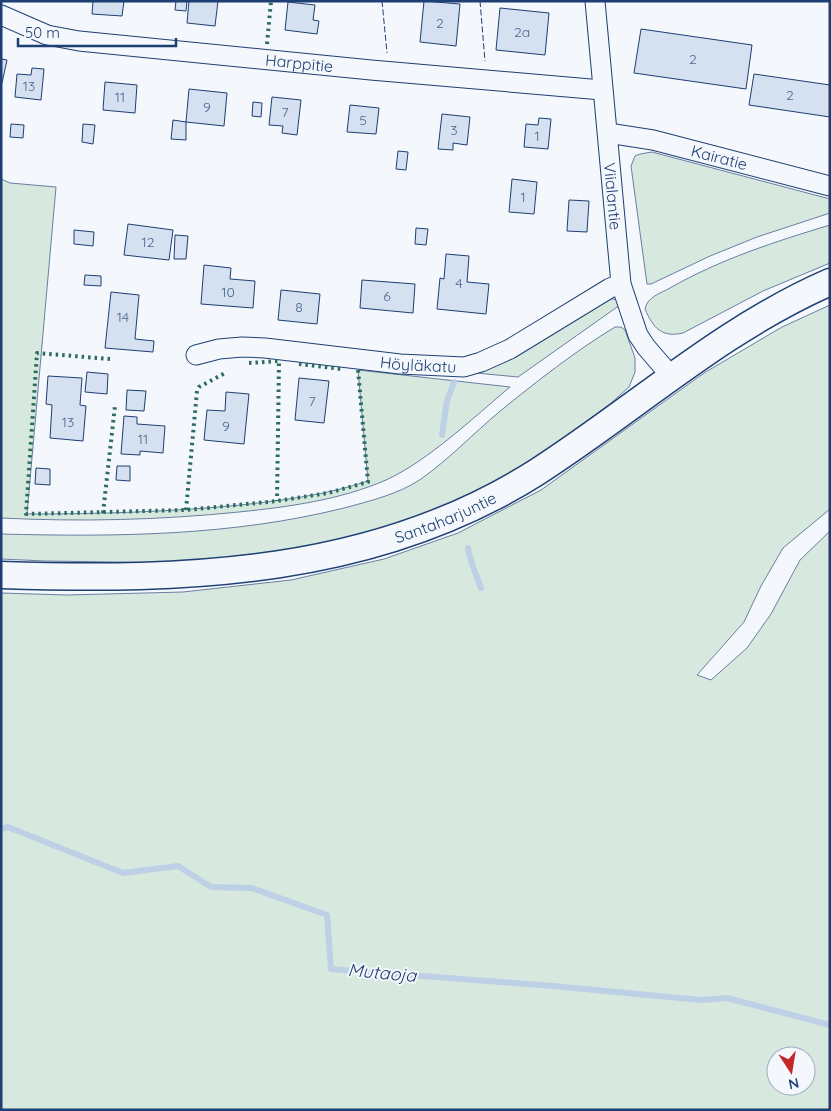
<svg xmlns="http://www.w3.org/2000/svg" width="831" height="1111" font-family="Quicksand,sans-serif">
  <rect width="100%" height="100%" fill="#f4f7fb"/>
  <path fill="#d7e8df" stroke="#687fa3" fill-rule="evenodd" d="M652,152L830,199V213L757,237L710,256L651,284H647L631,166L635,156L640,154Z
    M1,179L10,183L56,187L27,514C98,514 169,512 241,505C284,500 327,495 368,481L358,370L510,387C474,417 428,461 386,480C340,500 288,507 239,512C160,520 81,522 1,518Z
    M830,225V263L763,291L683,333C662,338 653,328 645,309C647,297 661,293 670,288C721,259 774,242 830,225Z
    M609,298L621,301L620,305L518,377L476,373Z
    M830,305V509L783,548L761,586L744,622L697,675L711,680L747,648L771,614L800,560L830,531V1110H1V593L67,595L183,592L291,580L384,559L458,533L541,490L704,373L782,327ZM776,1056H806V1086H776Z
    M615,327H621L625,330L635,358V372L629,387L610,404L552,447L492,486L440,512L322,549L185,563L45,561L1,559V534C116,537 232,536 344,508C370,501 399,494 421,479C449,459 473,434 499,412C536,382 574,352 615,327Z"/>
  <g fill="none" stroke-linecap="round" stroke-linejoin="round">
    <path stroke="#bed0e5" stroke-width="6" d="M442,435L447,401L454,382
      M468,548C470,562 476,574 481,588
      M1,829L8,827L123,873L178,866L211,887L252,888L327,915L331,969L553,986L701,1000L727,998L830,1025"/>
  </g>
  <path fill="#d5e0f0" stroke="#1d3f73" d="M93,1H124L122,16L92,14Z
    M176,1H187L186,11L175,10Z
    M189,1H218L215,26L187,23Z
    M424,1L460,4L456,46L420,42Z
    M288,2L315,5L313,20L319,21L317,34L285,30Z
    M500,8L549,13L545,55L496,50Z
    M641,29L752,45L746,89L634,73Z
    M1,59L7,60L2,83H1Z
    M32,68L44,69L41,100L15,97L17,74L31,75Z
    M754,74L830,85V117L749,105Z
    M105,82L137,85L135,113L103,110Z
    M189,89L227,93L224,126L186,122Z
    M272,97L301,100L297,135L282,133L283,126L269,125Z
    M253,102L262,103L261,117L252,116Z
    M350,105L379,108L376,134L347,132Z
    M442,114L470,117L467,145L453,143V150L438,149Z
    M539,118L551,119L548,149L524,147L526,124L538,125Z
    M173,120L186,122V140L171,139Z
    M11,124L24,125L23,138L10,137Z
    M83,124L95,125L93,144L82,142Z
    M398,151L408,152L406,170L396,169Z
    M512,179L537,182L534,214L509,212Z
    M569,200L589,201L587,232L567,231Z
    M128,224L173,230L169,260L124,255Z
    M416,228L428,229L426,245L415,244Z
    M74,230L94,232L93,246L74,244Z
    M175,235L188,236L186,259H174Z
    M446,254L469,256L467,282L489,284L486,314L437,309L440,278L444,279Z
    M204,265L231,268L230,279L255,281L253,308L201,304Z
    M85,275L101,276V286L84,285Z
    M362,280L415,284L413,313L360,308Z
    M281,290L320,294L317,324L278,320Z
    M111,292L139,295L135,339L154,341L153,352L105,348Z
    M87,372L108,374L107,394L85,392Z
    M48,376L82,378L80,405L86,406L83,441L50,438L52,405L46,404Z
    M299,378L329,381L324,423L295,420Z
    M127,390L146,391L144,411L126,410Z
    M226,392L249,394L244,444L204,440L207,410L225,411Z
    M124,416L137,417V424L165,426L163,453L140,451V455L121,454Z
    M117,466H130V481L116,480Z
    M36,468L50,469V485L35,484Z"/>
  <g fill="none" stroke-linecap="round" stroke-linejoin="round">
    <g stroke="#1d3f73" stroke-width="21">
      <g id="minor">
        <path id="s1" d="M595,1L621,284L638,335L646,347L671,376"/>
        <path id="s2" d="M1,15L47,35L79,41L371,70L602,90"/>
        <path id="s3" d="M608,133L653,140L830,186"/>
        <path id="s4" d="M196,355L219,349L242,347L265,348L400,364L464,367L481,362L510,349L610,288L621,284"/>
      </g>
    </g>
    <g stroke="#1d3f73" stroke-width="29">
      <g id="secondary">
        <path id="s5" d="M1,575C187,581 375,575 537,472C635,409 722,329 830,282"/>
      </g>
    </g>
    <use href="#minor" stroke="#f4f7fb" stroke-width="19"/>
    <use href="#secondary" stroke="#f4f7fb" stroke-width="26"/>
    <path stroke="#2c6c60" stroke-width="4" stroke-dasharray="2.5 4" stroke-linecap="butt" d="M267,44L271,1
      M110,359L37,353L26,514L186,510L277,501L328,493L368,482L358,370
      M249,363L279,361L277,501
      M299,364L341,369
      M186,510L197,391L199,387L227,372
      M103,513L115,406"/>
    <path stroke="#1d3f73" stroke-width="1" stroke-dasharray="6 2.5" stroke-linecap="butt" d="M382,1L387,53
      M480,1L485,61"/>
  </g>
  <g text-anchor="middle" stroke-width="4" stroke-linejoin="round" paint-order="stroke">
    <g font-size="14" fill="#4b6792">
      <text x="440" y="28">2</text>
      <text x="522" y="37">2a</text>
      <text x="693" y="64">2</text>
      <text x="29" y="91">13</text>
      <text x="790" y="100">2</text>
      <text x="120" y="102">11</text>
      <text x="207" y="112">9</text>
      <text x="285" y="117">7</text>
      <text x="363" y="125">5</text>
      <text x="454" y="135">3</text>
      <text x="537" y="141">1</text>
      <text x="523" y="202">1</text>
      <text x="148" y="247">12</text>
      <text x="459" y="288">4</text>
      <text x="228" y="297">10</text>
      <text x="387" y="301">6</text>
      <text x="299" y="312">8</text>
      <text x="123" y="322">14</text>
      <text x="312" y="406">7</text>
      <text x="68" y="427">13</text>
      <text x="226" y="431">9</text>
      <text x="143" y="444">11</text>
    </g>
    <g font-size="16" fill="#1d3f73" stroke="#f4f7fb">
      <text dy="6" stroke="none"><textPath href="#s2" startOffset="304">Harppitie</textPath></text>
      <text dy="6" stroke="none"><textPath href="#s3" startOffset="114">Kairatie</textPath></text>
      <text dy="6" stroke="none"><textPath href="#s1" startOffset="196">Viialantie</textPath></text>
      <text dy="6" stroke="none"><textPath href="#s4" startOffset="224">Höyläkatu</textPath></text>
      <text dy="6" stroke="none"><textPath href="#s5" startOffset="452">Santaharjuntie</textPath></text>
    </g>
    <g font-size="18" font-style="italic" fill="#1d3f73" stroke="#f4f7fb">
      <text transform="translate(382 973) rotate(5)" y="6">Mutaoja</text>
    </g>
  </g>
  <rect width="831" height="1111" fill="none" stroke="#1d3f73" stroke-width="5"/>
  <g transform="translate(791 1071) rotate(168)"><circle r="24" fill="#f4f7fb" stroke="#9eadc5"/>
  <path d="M0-4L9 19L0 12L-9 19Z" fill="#c62828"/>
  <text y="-8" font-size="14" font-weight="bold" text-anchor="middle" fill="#1d3f73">N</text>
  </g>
  <path d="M18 38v8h158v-8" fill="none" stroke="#1d3f73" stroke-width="2.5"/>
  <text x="25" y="38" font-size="15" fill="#1d3f73" stroke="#f4f7fb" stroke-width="4" paint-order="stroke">50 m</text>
</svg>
